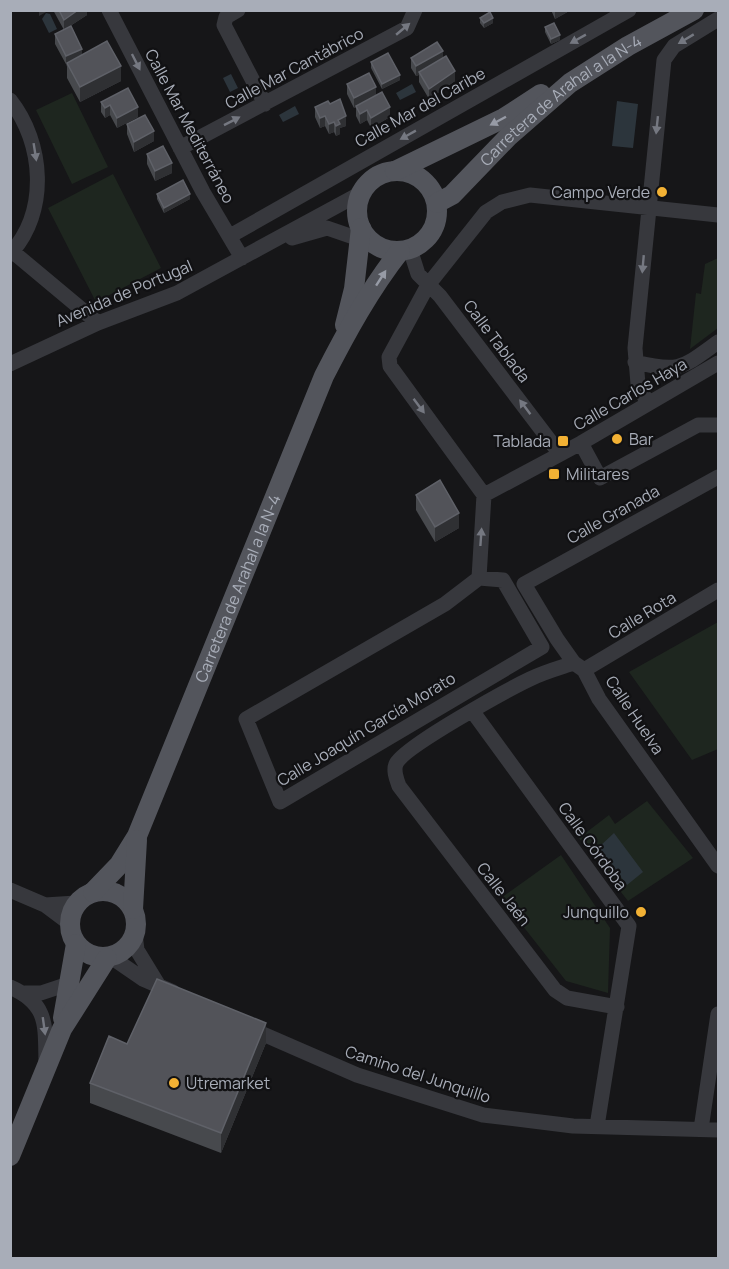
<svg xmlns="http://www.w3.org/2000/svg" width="729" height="1269" font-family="Manrope,sans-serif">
  <rect width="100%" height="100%" fill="#161618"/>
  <path fill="#1e261f" d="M72,93L108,167L72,184L36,110Z
    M113,174L161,268L96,302L48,208Z
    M718,258V328L690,349L696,293L701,294L705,264Z
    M718,622V749L692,760L629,672Z
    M647,801L693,858L628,901L579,838L609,815L615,824Z
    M561,855L610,928L608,993L566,981L501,898Z"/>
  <path fill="#2c353c" d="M46,13L50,14L57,29L49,33L42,19Z
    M231,74L238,88L230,92L223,78Z
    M412,84L416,92L400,100L396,93Z
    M617,101L638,104L633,148L612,146Z
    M295,106L299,114L283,122L279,115Z
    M614,833L643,872L627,885L598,848Z"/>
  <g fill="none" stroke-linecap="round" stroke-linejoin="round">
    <path stroke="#37383d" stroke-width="15" d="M109,10L203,192L242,258
      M238,10L226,17L224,25L265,104
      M10,100C44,143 49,212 10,254
      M180,148L407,28L415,10
      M230,236L629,10
      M292,238L327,228L359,239L369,240
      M410,249L418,274L440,296L560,454
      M13,252L98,323
      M635,362C680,373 682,368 718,342
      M10,364L98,323L177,293L361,193
      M648,404L638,384L635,348L664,60L674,46L718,19
      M581,443L600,478L698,425H718
      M718,477L524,584L557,639L574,663L584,670L599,699L718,866
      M484,495L581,443L718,363
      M479,578L503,580L542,647L280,802L246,719L445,604Z
      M479,578L484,495L390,366L389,357L428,285L486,212L502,202L530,195L718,215
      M574,663C559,668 544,672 530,679C509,689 403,747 396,764C393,771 397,780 399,786L555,990L567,998L617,1007
      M584,670L718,590
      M473,712L629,926L597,1126
      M10,890L45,905L69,923
      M45,905L76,903
      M135,934L137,950L159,986
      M111,957L143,979L173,992
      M10,987C49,1004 45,1026 46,1063
      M25,993H41L68,984
      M249,1028L357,1075L483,1115L573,1126L718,1130
      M701,1129L718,1014"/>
    <g stroke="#53555c" stroke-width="20">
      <circle cx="397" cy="211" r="40"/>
      <path d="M395,171L504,118L541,94"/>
      <path id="s1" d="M437,203L452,195L508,137L570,83L628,46L694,10"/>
      <path d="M345,325L354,289L361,228"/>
      <circle cx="103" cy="924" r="33"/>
      <path id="s2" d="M93,892L119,865L137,836L324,376C346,333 370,289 400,251"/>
      <path d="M133,909L137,840"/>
      <path d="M63,1018L76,944"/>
      <path d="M10,1156L62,1029L107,958"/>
    </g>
  </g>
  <path fill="#47494d" d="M53,10H87V15L64,30Z
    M551,10H571L555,19Z
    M480,18L493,23L484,28L480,23Z
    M545,27L560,40L551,44L545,32Z
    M55,34L82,55L121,81L80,102L67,78V66L55,44Z
    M411,58H443L455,81L429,99L419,82V75L416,76L411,68Z
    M371,62L400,80L382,89L371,68Z
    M347,84L376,95L390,117L371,128L367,120L360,124L356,116V108H354L347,94Z
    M101,102L138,117L117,128L110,115L105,118L101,112Z
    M330,104L346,126L340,128V134L336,136L334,132L329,134L325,126L320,128L315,117V107Z
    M127,124L154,141L134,152L127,134Z
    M147,154L172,173L155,181L147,164Z
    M157,194L190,199L164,213L157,199Z
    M416,495L459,528L435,542L416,510Z
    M266,1043L221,1153L90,1103V1083L127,1044Z"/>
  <path fill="#2f3033" d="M39,10L48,11L39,16Z
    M78,10H87V15L64,30V20Z
    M555,10H571L555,19Z
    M493,18V23L484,28V23Z
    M560,35V40L551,44V39Z
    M82,49V59L67,63L66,67V56Z
    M443,51V61L419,72V75L416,76V66Z
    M121,66V81L80,102V87Z
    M455,71V81L429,99V89Z
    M400,75V80L382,89V84Z
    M376,87V97L356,106V108H354V98Z
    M110,105V115L105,118V108Z
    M138,107V117L117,128V118Z
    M390,107V117L371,128V118Z
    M367,110V120L360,124V114Z
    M325,116V126L320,128V118Z
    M346,116V126L340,128V134L336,136V126L338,120Z
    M334,122V132L329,134V124Z
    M154,131V141L134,152V142Z
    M172,163V173L155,181V171Z
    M190,194V199L164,213V208Z
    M459,513V528L435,542V527Z
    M266,1023V1043L221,1153V1133Z"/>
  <path fill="#525359" stroke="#5f6168" stroke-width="1.5" d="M59,10H78L64,20Z
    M490,12L493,18L484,23L480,18Z
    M554,23L560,35L551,39L545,27Z
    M71,26L82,49L66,56L55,34Z
    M107,41L121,66L80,87L67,63Z
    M437,42L443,51L416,66L411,58Z
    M388,53L400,75L382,84L371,62Z
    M446,56L455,71L429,89L419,72Z
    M369,73L376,87L354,98L347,84Z
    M128,88L138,107L117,118L110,105L105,108L101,102Z
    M382,92L390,107L371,118L367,110L360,114L356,106Z
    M340,99L346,116L338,120L340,124L336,126L334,122L329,124L325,116L320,118L315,107L328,101L330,104Z
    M145,115L154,131L134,142L127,124Z
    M163,146L172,163L155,171L147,154Z
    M183,180L190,194L164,208L157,194Z
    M440,480L459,513L435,527L416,495Z
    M157,979L266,1023L221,1133L90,1083L109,1036L127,1044Z"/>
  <defs><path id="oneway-solid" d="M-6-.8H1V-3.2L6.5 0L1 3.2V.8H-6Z" transform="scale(1.5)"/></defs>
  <g fill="#757881">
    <use href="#oneway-solid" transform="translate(403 29) rotate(-40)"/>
    <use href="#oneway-solid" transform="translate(578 39) rotate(151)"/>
    <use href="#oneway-solid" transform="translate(686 39) rotate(149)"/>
    <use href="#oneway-solid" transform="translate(136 62) rotate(63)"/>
    <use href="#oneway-solid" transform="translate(232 121) rotate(-27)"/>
    <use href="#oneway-solid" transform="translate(657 125) rotate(96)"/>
    <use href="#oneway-solid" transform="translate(408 135) rotate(151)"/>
    <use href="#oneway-solid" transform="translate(35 152) rotate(81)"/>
    <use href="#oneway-solid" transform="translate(643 264) rotate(95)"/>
    <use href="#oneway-solid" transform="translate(419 406) rotate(53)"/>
    <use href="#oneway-solid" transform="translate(525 407) rotate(-127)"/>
    <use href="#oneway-solid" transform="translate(481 537) rotate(-86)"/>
    <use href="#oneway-solid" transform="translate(44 1026) rotate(82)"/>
  </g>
  <g fill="#979ba6">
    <use href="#oneway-solid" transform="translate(498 121) rotate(152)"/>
    <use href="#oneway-solid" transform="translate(381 278) rotate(-57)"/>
  </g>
  <g fill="#f2b134" stroke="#111113" stroke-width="2">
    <circle cx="662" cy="192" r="6"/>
    <circle cx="617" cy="439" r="6"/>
    <rect x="557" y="435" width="12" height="12" rx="3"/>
    <rect x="548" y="468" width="12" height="12" rx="3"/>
    <circle cx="641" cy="912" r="6"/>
    <circle cx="174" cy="1083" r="6"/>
  </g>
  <g text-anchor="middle" stroke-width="4.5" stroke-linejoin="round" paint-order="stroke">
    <g font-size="16" fill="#a8adb8" stroke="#111113">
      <text transform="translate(294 68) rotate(-28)" y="6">Calle Mar Cantábrico</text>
      <text dy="6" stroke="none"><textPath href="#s1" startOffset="162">Carretera de Arahal a la N-4</textPath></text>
      <text transform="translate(420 107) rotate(-29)" y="6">Calle Mar del Caribe</text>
      <text transform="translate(190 126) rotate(62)" y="6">Calle Mar Mediterráneo</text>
      <text transform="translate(124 293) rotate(-23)" y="6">Avenida de Portugal</text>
      <text transform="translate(497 341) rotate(53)" y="6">Calle Tablada</text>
      <text transform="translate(630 394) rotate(-30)" y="6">Calle Carlos Haya</text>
      <text transform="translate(613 514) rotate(-29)" y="6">Calle Granada</text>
      <text dy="6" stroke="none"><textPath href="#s2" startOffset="339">Carretera de Arahal a la N-4</textPath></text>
      <text transform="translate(642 615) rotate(-31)" y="6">Calle Rota</text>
      <text transform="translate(635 715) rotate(56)" y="6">Calle Huelva</text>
      <text transform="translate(366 729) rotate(-31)" y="6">Calle Joaquín García Morato</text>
      <text transform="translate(593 846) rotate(54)" y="6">Calle Córdoba</text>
      <text transform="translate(504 894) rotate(52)" y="6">Calle Jaén</text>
      <text transform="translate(418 1074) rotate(18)" y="6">Camino del Junquillo</text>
    </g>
    <g font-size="16" fill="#a8adb8" stroke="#111113" text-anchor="end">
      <text x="650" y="198">Campo Verde</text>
      <text x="629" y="445" text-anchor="start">Bar</text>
      <text x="551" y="447">Tablada</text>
      <text x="566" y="480" text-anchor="start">Militares</text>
      <text x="629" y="918">Junquillo</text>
      <text x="186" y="1089" text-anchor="start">Utremarket</text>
    </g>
  </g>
  <rect width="729" height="1269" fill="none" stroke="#a8adb8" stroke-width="24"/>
</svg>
